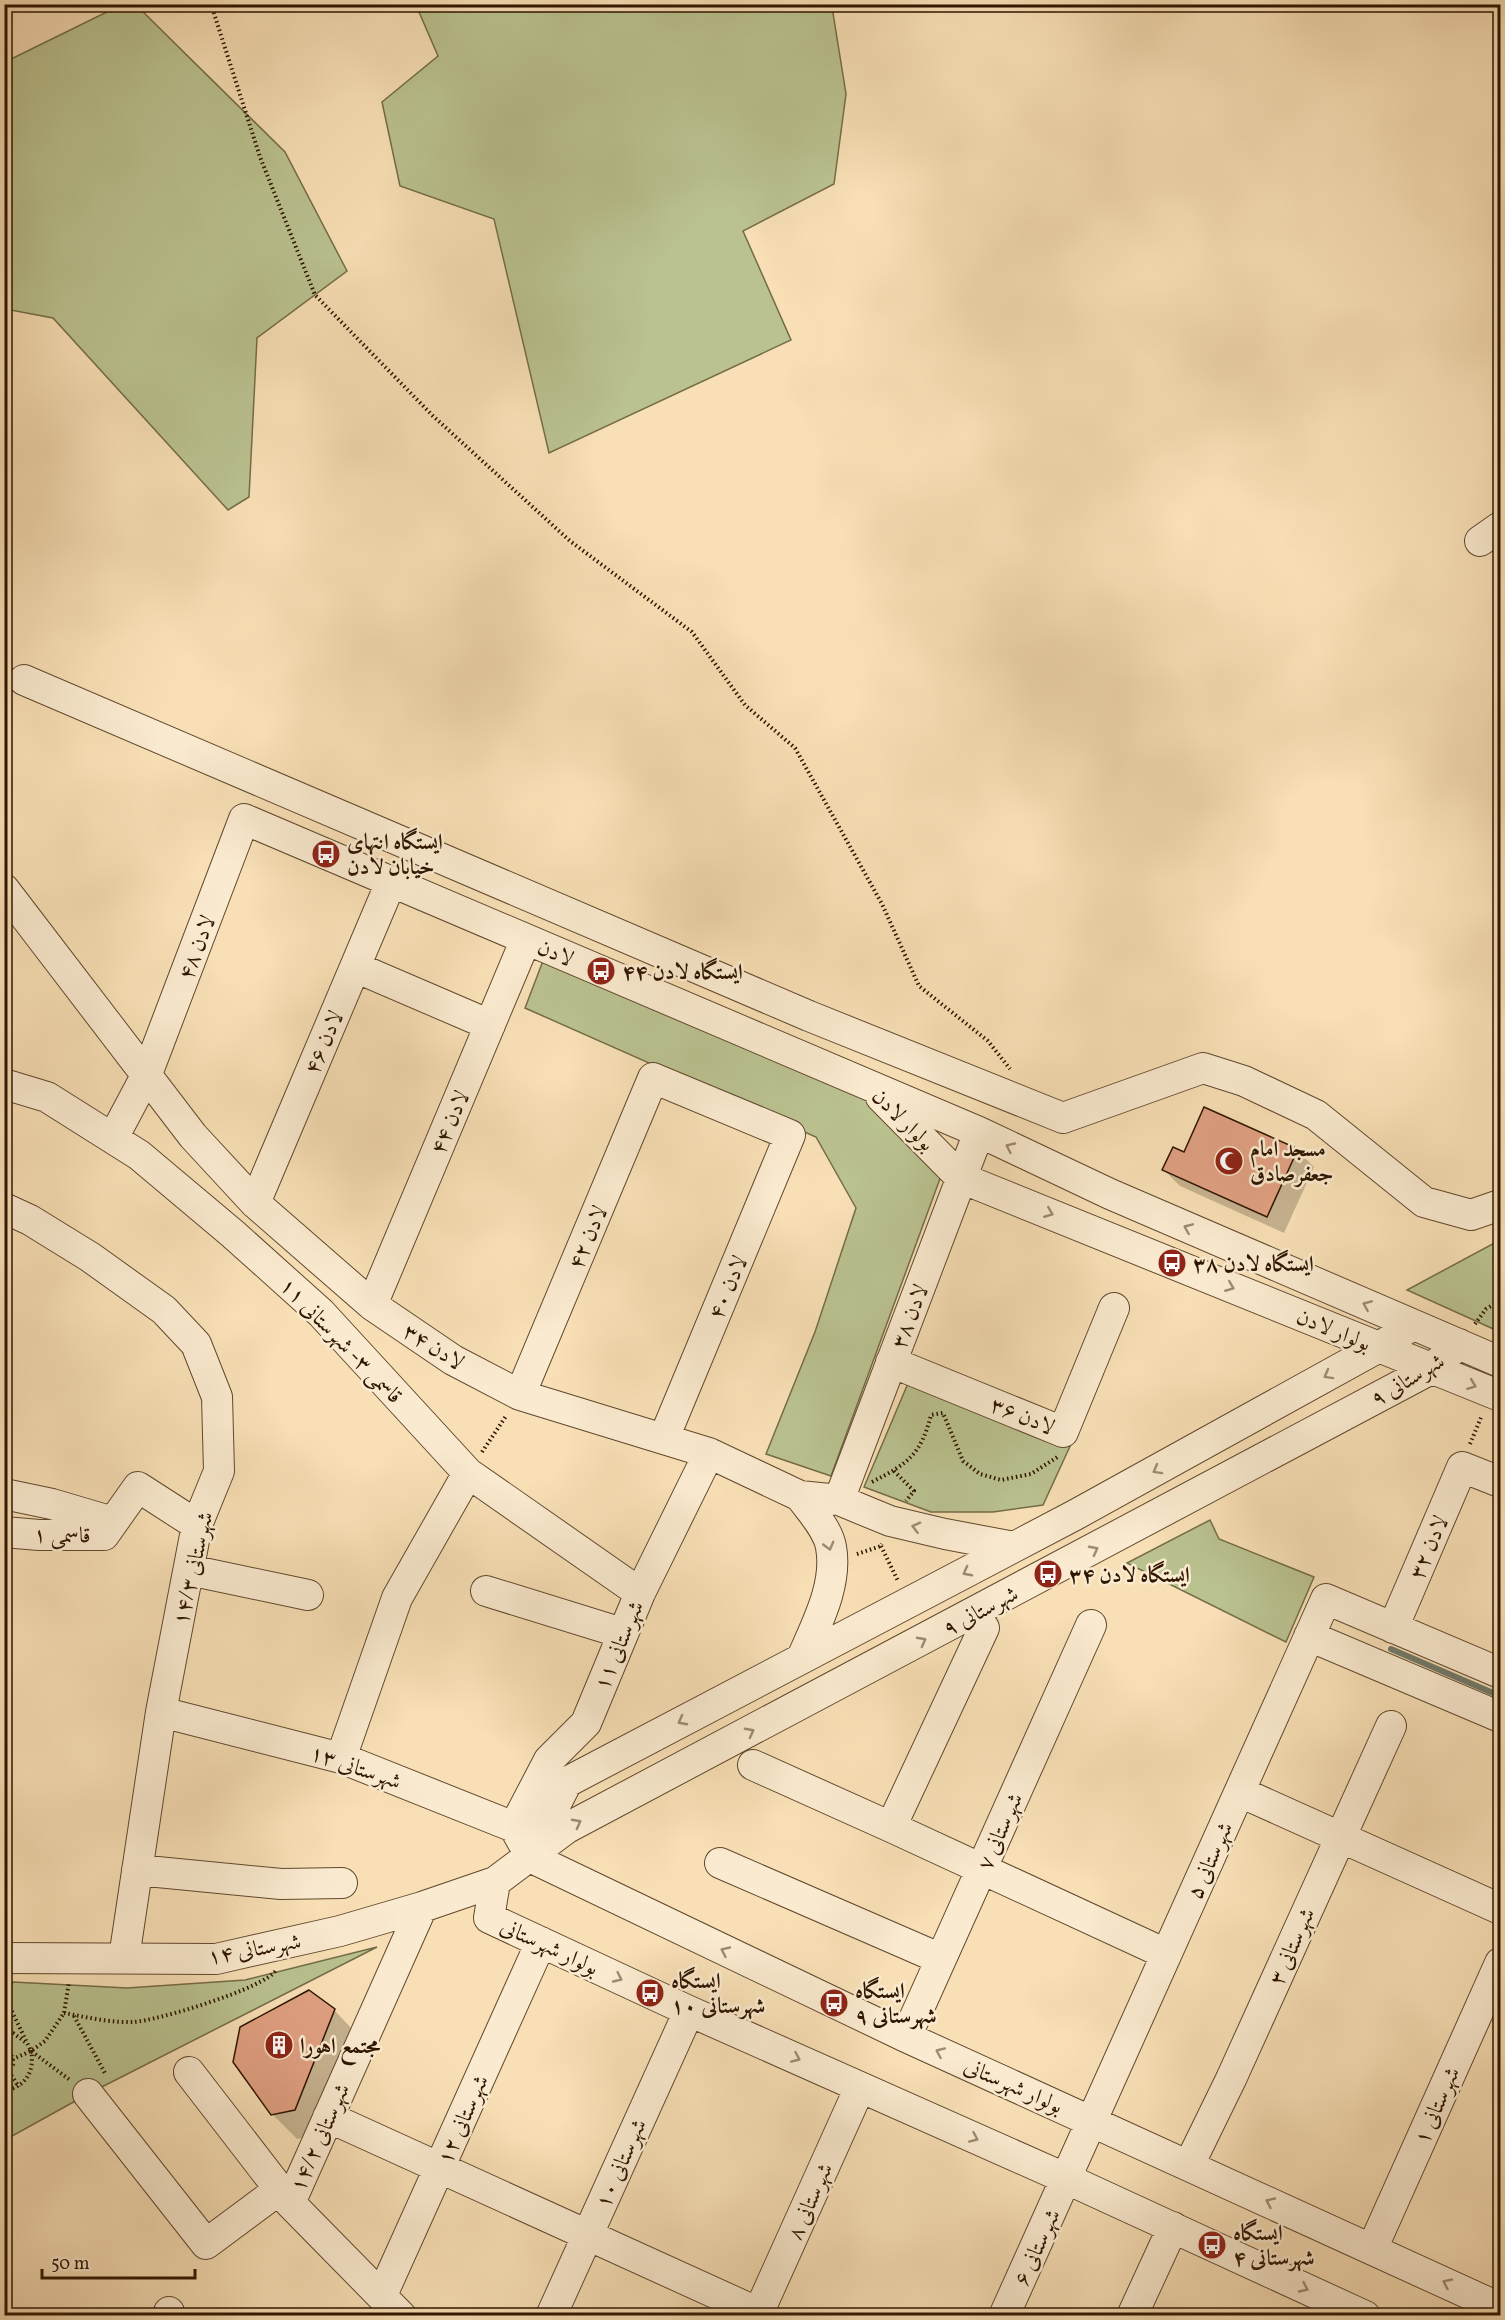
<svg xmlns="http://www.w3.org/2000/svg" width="1505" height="2320" font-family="Vollkorn,Amiri,serif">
  <rect width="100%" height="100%" fill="#f8dfb5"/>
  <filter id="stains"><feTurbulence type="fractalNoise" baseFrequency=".00333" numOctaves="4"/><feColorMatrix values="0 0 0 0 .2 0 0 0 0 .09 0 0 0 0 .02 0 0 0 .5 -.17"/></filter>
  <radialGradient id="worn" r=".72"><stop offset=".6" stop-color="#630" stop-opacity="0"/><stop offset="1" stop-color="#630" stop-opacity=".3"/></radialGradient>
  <path fill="#bac290" stroke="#746c48" stroke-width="1.5" d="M121,5H136L285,152L347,271L257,338L249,497L228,510L53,318L5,309V62Z
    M416,5H829L832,7L846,94L834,184L743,231L791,340L549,453L494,219L400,186L382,102L438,56Z
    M546,953L828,1073L899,1122L941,1176L831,1476L766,1454L815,1332L856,1208L816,1137L525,1008Z
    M1500,1240V1332L1407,1290Z
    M912,1374L1072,1442L1043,1505L993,1512H931L864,1487Z
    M1210,1520L1219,1539L1314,1577L1286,1642L1127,1563Z
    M377,1947L88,2094L5,2140V1992L13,1982L127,1988L245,1980Z"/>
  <path fill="#0003" d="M1297,1150L1314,1167L1284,1233L1180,1186L1164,1170L1185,1154Z
    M334,2010L358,2035L319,2134L297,2139L272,2114Z"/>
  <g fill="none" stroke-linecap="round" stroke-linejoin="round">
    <path stroke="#71796a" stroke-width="6" d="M1391,1649L1500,1696"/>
  </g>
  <path fill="#e0a082" stroke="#2e1500" stroke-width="1.5" d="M1204,1107L1298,1149L1267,1217L1162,1170L1173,1147L1184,1152Z
    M309,1990L335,2009L295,2110L271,2115L233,2062L240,2027Z"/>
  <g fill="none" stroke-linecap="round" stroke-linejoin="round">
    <g stroke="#60482d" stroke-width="32">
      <path id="minor" d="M1480,541L1500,527
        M24,680L809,1016L1063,1118L1203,1068L1244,1081L1316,1115L1424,1202L1471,1215L1500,1205
        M4,889L193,1136L255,1203L372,1305L453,1360L520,1395L709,1453L800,1496L839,1500L890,1521L945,1534L1014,1547
        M355,967L490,1025
        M4,1084L47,1097L139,1155L233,1234L321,1313L468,1473L640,1593
        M881,1097L961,1178L1500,1396
        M113,1138L147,1074L244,819L979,1132L1110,1194L1500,1362
        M255,1203L391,882
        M4,1208L30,1220L90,1257L164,1310L196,1344L217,1397L219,1471L197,1525L161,1712L124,1958
        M372,1305L526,939
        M891,1362L1063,1432L1114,1308
        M520,1395L653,1078L790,1135L664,1438
        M4,1494L52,1504L113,1522
        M800,1496C810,1510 828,1529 831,1547C838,1585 816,1625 802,1658
        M839,1500L979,1132
        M4,1532L39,1535H104L138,1487L197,1525
        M189,1570L308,1595
        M486,1591L622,1633
        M1393,1628L1462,1467L1500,1482
        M1309,1636L1500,1717
        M161,1712L341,1758L514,1827L523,1843
        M341,1758L397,1598L468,1473
        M753,1765L891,1827L1166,1954
        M1240,1792L1500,1909
        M514,1827L549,1760L586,1723L640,1593L709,1453
        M891,1827L984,1628
        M532,1851L567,1782L1075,1515L1379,1347L1413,1325
        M530,1857L906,2037L1500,2308
        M720,1863L941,1959
        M137,1870L281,1884L342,1883
        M4,1958L216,1959L340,1931L422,1907L495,1882
        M906,2037L1091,1625
        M189,2072L290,2203L401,2316
        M88,2094L206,2244L280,2189
        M328,2117L759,2313
        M1189,2165L1231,2079L1391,1726
        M290,2203L422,1907
        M1372,2249L1500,1963
        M382,2295L541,1942
        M169,2316V2312
        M551,2316L689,2011
        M757,2316L860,2087
        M1004,2316L1326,1599L1500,1673
        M1132,2316L1173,2227
        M1365,2316L1067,2179L689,2011L489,1918L495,1882L567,1828L1431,1369L1459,1344"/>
    </g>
    <path stroke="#2e1500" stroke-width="4" stroke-dasharray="1.5 3" stroke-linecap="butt" d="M211,4L260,157L315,295L433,416L570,541L692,632L745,705L795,748L882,904L919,986L988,1041L1010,1069
      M1475,1324L1486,1309L1500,1301
      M1470,1444L1482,1415
      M482,1452L506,1416
      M894,1471L914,1491L906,1501
      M872,1482C907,1464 921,1455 931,1415L943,1413L963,1461L980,1474L1001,1480L1031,1474L1059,1456
      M881,1546L898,1581
      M857,1554L881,1546L882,1544
      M4,1995L31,2051L70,2080
      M64,2013C86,2017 110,2023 133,2022C156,2021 266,1988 276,1970
      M74,2016L106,2075
      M4,2032L13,2033L25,2042
      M4,2051L11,2054L14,2063L12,2067L4,2072
      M4,2063L31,2051L45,2041L64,2013L69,1982
      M4,2064L19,2087
      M4,2091C26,2087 35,2071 31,2050"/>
    <use href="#minor" stroke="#faeacf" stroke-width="30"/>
  </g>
  <defs><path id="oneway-chevron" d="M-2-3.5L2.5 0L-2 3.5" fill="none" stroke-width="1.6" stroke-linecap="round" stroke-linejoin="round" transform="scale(1.5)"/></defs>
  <g stroke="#9e8a72">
    <use href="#oneway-chevron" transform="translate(1010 1147) rotate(-155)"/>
    <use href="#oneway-chevron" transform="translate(1049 1213) rotate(22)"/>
    <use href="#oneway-chevron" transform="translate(1188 1228) rotate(-157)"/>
    <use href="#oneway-chevron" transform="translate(1230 1287) rotate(22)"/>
    <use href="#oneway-chevron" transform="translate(1367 1305) rotate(-157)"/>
    <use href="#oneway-chevron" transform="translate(1328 1375) rotate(151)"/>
    <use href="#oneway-chevron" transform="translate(1472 1385) rotate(21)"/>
    <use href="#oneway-chevron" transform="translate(1157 1470) rotate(151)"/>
    <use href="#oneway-chevron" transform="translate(916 1527) rotate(-166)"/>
    <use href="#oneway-chevron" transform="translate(829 1546) rotate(75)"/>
    <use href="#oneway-chevron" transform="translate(1094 1550) rotate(-28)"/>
    <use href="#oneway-chevron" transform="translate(967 1572) rotate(152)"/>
    <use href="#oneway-chevron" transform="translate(922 1641) rotate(-28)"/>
    <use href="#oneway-chevron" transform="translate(682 1721) rotate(152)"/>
    <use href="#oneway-chevron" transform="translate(750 1732) rotate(-28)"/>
    <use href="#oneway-chevron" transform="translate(577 1823) rotate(-28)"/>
    <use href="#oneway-chevron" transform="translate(725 1951) rotate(-155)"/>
    <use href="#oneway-chevron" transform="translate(618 1978) rotate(25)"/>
    <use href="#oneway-chevron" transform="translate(940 2052) rotate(-156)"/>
    <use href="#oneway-chevron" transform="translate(796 2058) rotate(24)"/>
    <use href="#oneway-chevron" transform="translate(974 2138) rotate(24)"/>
    <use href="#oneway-chevron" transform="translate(1270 2202) rotate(-155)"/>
    <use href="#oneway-chevron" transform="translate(1447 2283) rotate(-155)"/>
    <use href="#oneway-chevron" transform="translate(1304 2288) rotate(25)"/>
  </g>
  <defs>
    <g id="bus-disc" transform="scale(1.5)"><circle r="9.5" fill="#8f2418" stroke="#faeacf"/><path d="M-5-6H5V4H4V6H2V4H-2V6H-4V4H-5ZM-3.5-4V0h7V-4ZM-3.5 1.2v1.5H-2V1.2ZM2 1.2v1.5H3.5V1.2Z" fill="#fff"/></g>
    <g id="mosque-disc" transform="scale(1.5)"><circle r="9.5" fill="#8f2418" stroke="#faeacf"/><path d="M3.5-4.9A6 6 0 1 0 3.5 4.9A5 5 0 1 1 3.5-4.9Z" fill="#fff"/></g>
    <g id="building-disc" transform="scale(1.5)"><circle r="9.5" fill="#8f2418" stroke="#faeacf"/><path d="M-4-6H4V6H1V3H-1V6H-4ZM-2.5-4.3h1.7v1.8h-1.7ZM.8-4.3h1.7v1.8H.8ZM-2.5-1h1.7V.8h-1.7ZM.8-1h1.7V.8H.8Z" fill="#fff"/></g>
  </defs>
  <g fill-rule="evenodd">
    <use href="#bus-disc" x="326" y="854"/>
    <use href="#bus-disc" x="601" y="971"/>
    <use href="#mosque-disc" x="1229" y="1161"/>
    <use href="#bus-disc" x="1172" y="1263"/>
    <use href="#bus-disc" x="1048" y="1574"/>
    <use href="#bus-disc" x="650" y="1993"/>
    <use href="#bus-disc" x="834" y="2003"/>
    <use href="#building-disc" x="279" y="2045"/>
    <use href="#bus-disc" x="1212" y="2245"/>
  </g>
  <g text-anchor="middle" stroke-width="5" stroke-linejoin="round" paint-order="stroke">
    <g font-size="22" font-weight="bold" fill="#2e1500" stroke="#faeacf" text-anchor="start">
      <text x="347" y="849">ایستگاه انتهای<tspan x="347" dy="25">خیابان لادن</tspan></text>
      <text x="622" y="979">ایستگاه لادن ۴۴</text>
      <text x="1250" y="1156">مسجد امام<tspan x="1250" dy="25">جعفرصادق</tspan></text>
      <text x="1193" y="1271">ایستگاه لادن ۳۸</text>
      <text x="1069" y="1582">ایستگاه لادن ۳۴</text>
      <text x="671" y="1988">ایستگاه<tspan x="671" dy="25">شهرستانی ۱۰</tspan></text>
      <text x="855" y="1998">ایستگاه<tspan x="855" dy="25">شهرستانی ۹</tspan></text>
      <text x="300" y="2053">مجتمع اهورا</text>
      <text x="1233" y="2240">ایستگاه<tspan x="1233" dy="25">شهرستانی ۴</tspan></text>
    </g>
    <g font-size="22" fill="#2e1500" stroke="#faeacf">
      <text transform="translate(196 947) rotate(-69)" y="8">لادن ۴۸</text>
      <text transform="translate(556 952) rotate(23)" y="8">لادن</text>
      <text transform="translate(323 1042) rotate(-67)" y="8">لادن ۴۶</text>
      <text transform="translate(904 1119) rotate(45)" y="8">بولوار لادن</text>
      <text transform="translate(449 1122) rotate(-67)" y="8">لادن ۴۴</text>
      <text transform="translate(587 1237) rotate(-67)" y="8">لادن ۴۲</text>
      <text transform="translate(727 1287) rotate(-67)" y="8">لادن ۴۰</text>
      <text transform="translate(909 1316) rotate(-69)" y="8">لادن ۳۸</text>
      <text transform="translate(1334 1329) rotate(22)" y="8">بولوار لادن</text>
      <text transform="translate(342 1340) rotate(46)" y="8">قاسمی ۳- شهرستانی ۱۱</text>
      <text transform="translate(434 1346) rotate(32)" y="8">لادن ۳۴</text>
      <text transform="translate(1407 1379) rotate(-31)" y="8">شهرستانی ۹</text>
      <text transform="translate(1023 1415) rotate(22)" y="8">لادن ۳۶</text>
      <text transform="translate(62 1534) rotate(1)" y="8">قاسمی ۱</text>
      <text transform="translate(1428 1547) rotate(-67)" y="8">لادن ۳۲</text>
      <text transform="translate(192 1568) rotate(-77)" y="8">شهرستانی ۱۴/۳</text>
      <text transform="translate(980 1610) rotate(-28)" y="8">شهرستانی ۹</text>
      <text transform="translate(618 1645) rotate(-67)" y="8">شهرستانی ۱۱</text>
      <text transform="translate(356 1766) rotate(19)" y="8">شهرستانی ۱۳</text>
      <text transform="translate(999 1831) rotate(-66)" y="8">شهرستانی ۷</text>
      <text transform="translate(1209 1860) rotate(-66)" y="8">شهرستانی ۵</text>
      <text transform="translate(550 1946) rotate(25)" y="8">بولوار شهرستانی</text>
      <text transform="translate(1291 1946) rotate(-66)" y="8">شهرستانی ۳</text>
      <text transform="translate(254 1948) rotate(-10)" y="8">شهرستانی ۱۴</text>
      <text transform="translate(1014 2085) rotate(24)" y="8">بولوار شهرستانی</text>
      <text transform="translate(1436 2105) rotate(-66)" y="8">شهرستانی ۱</text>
      <text transform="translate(462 2119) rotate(-66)" y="8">شهرستانی ۱۲</text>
      <text transform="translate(319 2137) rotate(-66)" y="8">شهرستانی ۱۴/۲</text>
      <text transform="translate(620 2163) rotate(-66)" y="8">شهرستانی ۱۰</text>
      <text transform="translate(809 2201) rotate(-66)" y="8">شهرستانی ۸</text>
      <text transform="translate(1036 2247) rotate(-65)" y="8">شهرستانی ۶</text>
    </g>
  </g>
  <rect width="1505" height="2320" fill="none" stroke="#f8dfb5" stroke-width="24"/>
  <rect x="6" y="6" width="1493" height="2308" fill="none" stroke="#2e1500" stroke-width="3"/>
  <rect x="12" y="12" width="1481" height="2296" fill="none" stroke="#2e1500" stroke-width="1.5"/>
  <path d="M42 2269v9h153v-9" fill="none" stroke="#2e1500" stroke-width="3"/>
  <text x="51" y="2269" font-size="18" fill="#2e1500" stroke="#faeacf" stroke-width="4.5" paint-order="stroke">50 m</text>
  <rect width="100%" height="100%" filter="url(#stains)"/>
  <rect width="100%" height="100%" fill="url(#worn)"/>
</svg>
